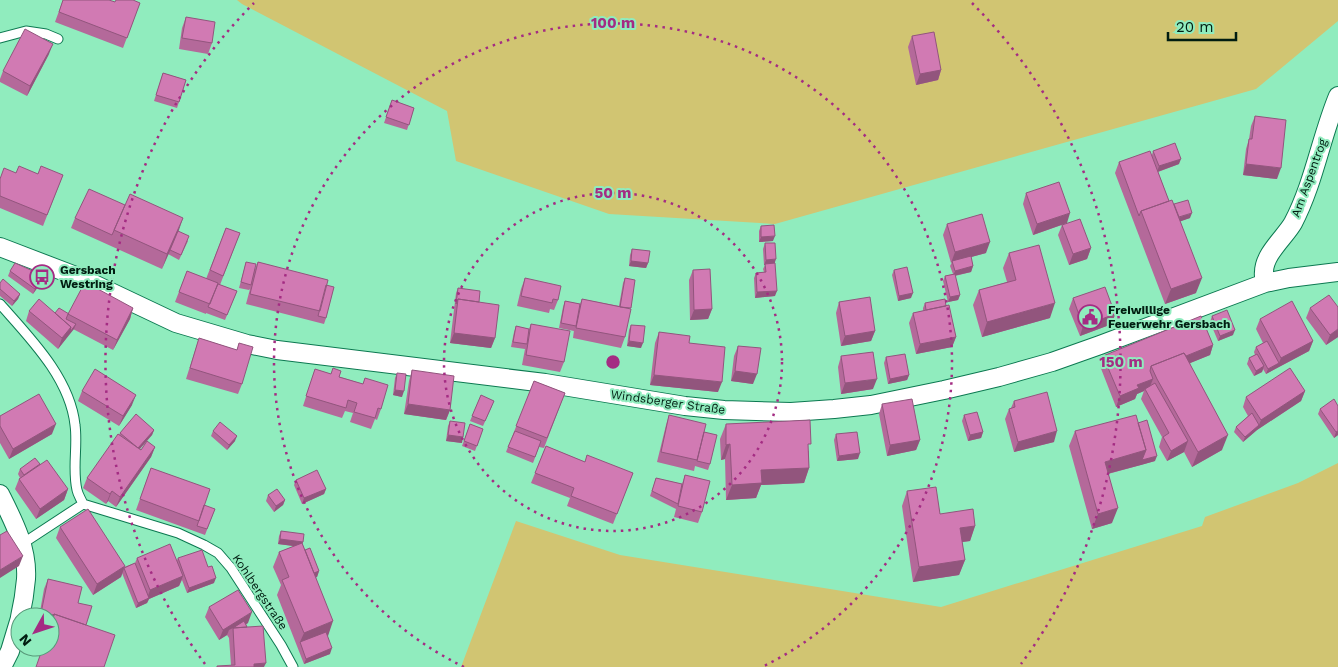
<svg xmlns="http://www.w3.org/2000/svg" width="1338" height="667" font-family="'Work Sans',sans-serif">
  <rect width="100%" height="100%" fill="#90ecbe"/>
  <path fill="#d1c572" d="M237,0H1338V21L1256,89L775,224L609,214L456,161L447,111L242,4Z
    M1338,463V667H461L516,521L620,555L941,607L1202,526L1205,517L1298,483Z"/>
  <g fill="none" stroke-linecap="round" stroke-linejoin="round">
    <g stroke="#0c7951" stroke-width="11">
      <path id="lane" d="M0,38L26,31L46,34L58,39
        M0,304C30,338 70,378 75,425C78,446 72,469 77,490C78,495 81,499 83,504
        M22,544L83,504L178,533L204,545L218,553L231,568L281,645L293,667"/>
    </g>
    <g stroke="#0c7951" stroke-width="20">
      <path id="street" d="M0,247L81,278L176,323L247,344L277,350L545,383L685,406L724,410L791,412L834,409L871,405L944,390L999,377L1052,362L1100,345L1265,283L1289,278L1338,272
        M1265,283C1265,279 1263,275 1264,272C1264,254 1285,237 1293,223C1314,183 1321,137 1338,96
        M0,494C13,520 28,548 26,579C25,591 23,604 20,617
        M2,667L10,651L20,618"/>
    </g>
    <use href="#lane" stroke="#fff" stroke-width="9"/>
    <use href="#street" stroke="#fff" stroke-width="18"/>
  </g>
  <path fill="#b4699a" d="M63,0L115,2L140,3L123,48L55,22Z
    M186,17L212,43L208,54L179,49L182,28Z
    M912,36L941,70L938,80L916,85L908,47Z
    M49,54L27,96L0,82V79L3,71Z
    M163,73L186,80L177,108L154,101Z
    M392,100L414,108L407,130L384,123Z
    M1255,116L1277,179L1243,175L1246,149L1249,139L1251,126Z
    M1153,151L1179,164L1158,172L1169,201L1190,218L1180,221L1196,293L1165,304L1115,173L1119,162L1152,155Z
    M16,173L63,175L43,226L0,208V179Z
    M1026,193L1067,223L1033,235L1023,204Z
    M75,218L178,231L188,241L179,260L168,254L162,269L71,228Z
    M947,224L986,253L971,257L973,266L971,272L955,276L960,295L958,300L948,302L943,281L945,276L953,274L950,266L952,262L951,263L943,235Z
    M1062,225L1091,248L1087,259L1069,265L1058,235Z
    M761,226L773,241L759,242V231Z
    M226,228L240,233L220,285L237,291L225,320L206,313V314L175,302L187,271L206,279Z
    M765,243L775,263V296L755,298L754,278L756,273L764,272L763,269L765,265H764L763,249Z
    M632,249L648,263L646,268L629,266L630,255Z
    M1009,253L1050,318L982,337L973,305L979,290L1007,282L1003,268Z
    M246,262L255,269L258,262L326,285V318L324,324L246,304L250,289L249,290L239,288Z
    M693,270L712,309L708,319L690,320L689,280Z
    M894,270L911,298L898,301L892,275Z
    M10,271L44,276L42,281L33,294L8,276Z
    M525,278L558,300L554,310L550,309L549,313L517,306L521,289Z
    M625,278V337L621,348L573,338L574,330V331L559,328L563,307L565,301L580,304L582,299L619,306L623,283Z
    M0,283L20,294L18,299L12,306L0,296Z
    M458,288L479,302L495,338L491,348L450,343L456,293Z
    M1073,298L1115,314L1112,324L1080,336L1069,309Z
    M839,302L875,331L871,341L841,346L836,313Z
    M925,303L946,306L956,337L952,347L916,354L909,323L913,313L923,311V308Z
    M133,308L130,319L113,350L73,329L58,349L26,321L29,311L68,314Z
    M1310,308L1338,337L1326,345L1306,318Z
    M1212,316L1233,335L1218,341L1210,322Z
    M1260,319L1313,341L1309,351L1266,374L1263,369L1262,372L1254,376L1247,364L1249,358L1255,355L1254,352L1256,347L1263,343L1256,329Z
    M531,324L564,362L560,372L522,365L525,349L511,347L514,332L516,326L529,329Z
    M631,325L641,348L627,346L629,330Z
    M659,332L689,343L718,392L650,385L655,343Z
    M199,338L237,350L239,343L242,384L238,394L186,379Z
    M1213,345L1210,355L1190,363L1222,450L1192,467L1184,452L1167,461L1159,447L1162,437L1141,399L1144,391L1137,394L1135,399L1116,407L1100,366L1103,356Z
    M738,346L753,384L731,381L734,356Z
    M841,356L873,389L841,394L838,367Z
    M886,357L909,375L907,380L888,384L884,363Z
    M315,369L363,384L365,378L381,409L377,420L375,419L371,429L350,422L353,413L345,411L342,418L303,406Z
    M412,370L450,410L446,420L404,414L409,381Z
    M397,373L402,397L393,395L395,378Z
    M534,381L565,393L544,448L539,447L533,463L506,452Z
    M82,391L132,405L119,426L78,401Z
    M1305,391L1301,401L1257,430L1243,442L1234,432L1236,427L1248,416L1243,407L1246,397Z
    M481,395L492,406L483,426L470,421Z
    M1014,401L1054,442L1014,452L1005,419L1009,409L1011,408Z
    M882,404L920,440L916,450L887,456L879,414Z
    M1338,406V435L1334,438L1318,414L1320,409Z
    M669,415L704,432L710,464L708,470L695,466L694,471L657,462L666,425Z
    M964,415L983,432L981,438L968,441L962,421Z
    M0,416L52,434L9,459L0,443Z
    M450,421L462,443L446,441L448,426Z
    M1138,423L1155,461L1108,474L1112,523L1092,529L1069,446L1075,431Z
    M470,424L483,429L475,451L462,446Z
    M726,424L809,451V468L804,483L761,485L756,498L726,500L725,459L721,460L720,439Z
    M154,430L152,435L140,449L141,450L155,447L151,457L116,507L108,501L106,504L83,488L87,478L119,435L120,433Z
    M213,431L235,441L227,450L211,436Z
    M836,434L858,459L837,461L834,440Z
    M546,446L585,462L633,473L613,524L567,506L570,498L531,483Z
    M40,464L68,489L64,500L36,519L15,489L19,479L20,478L18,474L20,469Z
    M151,468L199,521L215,509L205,535L136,510Z
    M685,475L702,512L698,523L674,517L676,509L650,496L656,478L682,484Z
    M296,480L326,489L324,494L302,504L294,485Z
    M907,491L940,514L975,526L970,541L962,542L965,560L959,575L913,582L902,506Z
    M268,495L285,500L283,505L274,512L266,501Z
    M60,527L124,567L135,563L137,558L177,560L178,558L214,583L187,593L182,580L179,586L149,599L147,603L136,608L122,573L121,577L93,595L56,538Z
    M281,531L303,542L302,543L305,550L319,571L317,577H316L330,654L304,664L277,595L281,585L273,567L279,552L294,546L278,544L279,536Z
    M48,579L78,603L86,625L50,647V617H39L44,589Z
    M209,607L248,623L246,624L264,667L231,665L229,638L227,635L219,640L205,617Z"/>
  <path fill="#92557d" d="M53,44L49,54L27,96L30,86Z
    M941,70L938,80L916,85L920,74Z
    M1181,159L1179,164L1157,172L1159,166Z
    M1246,164L1281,168L1277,179L1243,175Z
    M1070,213L1067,223L1033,235L1037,224Z
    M1192,213L1190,218L1176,223L1178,218Z
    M183,218L178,233L162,269L167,254Z
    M775,236L773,241L759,242L761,237Z
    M990,242L986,253L953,262L952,261L951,263L955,252Z
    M1091,248L1087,259L1069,265L1073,254Z
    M776,259L774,265H764L766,260Z
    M631,261L648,263L646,268L629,266Z
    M973,266L971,272L953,276L955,271Z
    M44,276L42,281L33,294L35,289Z
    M1202,278L1196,293L1165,304L1171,289Z
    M777,291L775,296L755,298L757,292Z
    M913,293L911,298L898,301L899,296Z
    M20,294L18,299L12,306L14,301Z
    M960,295L958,300L948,302L950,297Z
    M1055,303L1050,318L982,337L987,322Z
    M133,308L130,319L113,350L117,340Z
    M712,309L708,319L690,320L694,310Z
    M1115,314L1112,324L1080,336L1083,326Z
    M76,324L74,329L58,349L62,338L71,327Z
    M1338,329V337L1326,345L1330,335Z
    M1235,330L1233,335L1218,341L1220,336Z
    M875,331L871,341L841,346L845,336Z
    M454,333L495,338L491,348L450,343Z
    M956,337L952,347L916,354L920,344Z
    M629,341L643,343L641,348L627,346Z
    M1313,341L1309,351L1266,374L1268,369L1279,363L1281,358Z
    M1213,345L1210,355L1156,377L1153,370Z
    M1264,366L1262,372L1254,376L1256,371Z
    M735,371L757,374L753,384L731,381Z
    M654,375L722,382L718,392L650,385Z
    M909,375L907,380L888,384L890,379Z
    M877,379L873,389L841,394L845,383Z
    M1153,379L1149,389H1145L1144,391L1137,394L1135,399L1116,407L1120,396L1137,385Z
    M395,390L404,391L402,397L393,395Z
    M1305,391L1301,401L1257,430L1243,442L1245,437L1259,425L1261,420Z
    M136,395L132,405L119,426L123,416Z
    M408,404L450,410L446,420L404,414Z
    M56,424L52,434L9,459L13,449Z
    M154,430L152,435L136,453L138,448Z
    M1057,431L1054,442L1014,452L1018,442Z
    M1338,431V435L1334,438L1336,432Z
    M983,432L981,438L968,441L970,435Z
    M448,435L463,437L462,443L446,441Z
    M1228,435L1222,450L1192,467L1198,452Z
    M237,436L235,441L227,450L229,445Z
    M920,440L916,450L887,456L890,445Z
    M1188,441L1184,452L1167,461L1171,451Z
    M730,444L725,459L721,460L726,445Z
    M155,447L151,457L116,507L120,497Z
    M1146,450L1141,465L1099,476L1105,462Z
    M860,453L858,459L837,461L839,456Z
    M1157,456L1155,461L1141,465L1142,460Z
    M809,468L804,483L761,485L756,498L726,500L732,485L761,470Z
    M68,489L64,500L36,519L40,509Z
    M326,489L324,494L302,504L304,498Z
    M112,491L108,501L106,504L110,494Z
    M285,500L283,505L274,512L276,506Z
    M1118,508L1112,523L1092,529L1098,514Z
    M975,526L970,541L954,543L960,528Z
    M280,539L303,542L301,547L278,544Z
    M23,556L19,566L0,578V570Z
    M965,560L959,575L913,582L919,567Z
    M125,566L121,577L93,595L97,584Z
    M319,571L317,577L306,581L308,576Z
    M183,576L179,586L149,599L147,603L136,608L138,603L147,599L150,590Z
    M216,578L214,583L187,593L189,588Z
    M252,612L248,623L233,632V628L229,630L227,635L219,640L223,630Z
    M333,621L328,636L300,642L304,633Z
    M332,648L330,654L304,664L306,659Z
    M266,663L264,667H253L254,664Z"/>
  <path fill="#d17ab3" stroke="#92557d" d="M63,0H109L115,2L116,0H133L140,3L127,38L59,12Z
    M186,17L215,22L212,43L182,38Z
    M25,29L53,44L30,86L3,71Z
    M934,32L941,70L920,74L912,36Z
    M163,73L186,80L179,102L156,95Z
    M392,100L414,108L409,125L386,117Z
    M1255,116L1286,120L1281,168L1246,164L1249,139H1252Z
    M1175,143L1181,159L1159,166L1153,151Z
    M1150,151L1169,201L1141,211L1139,216L1119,162Z
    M19,166L38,174L41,166L63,175L47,215L0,196V179L4,168L16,173Z
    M1059,182L1070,213L1037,224L1026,193Z
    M89,189L125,205L112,235L75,218Z
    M130,194L183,218L167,254L114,230Z
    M1172,200L1202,278L1171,289L1141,211Z
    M1188,200L1192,213L1179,217L1174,204Z
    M982,214L990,242L955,252L947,224Z
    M1080,219L1091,248L1073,254L1062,225Z
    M774,225L775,236L761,237V226Z
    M226,228L240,233L223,276L210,270Z
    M178,231L189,236L181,255L170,250Z
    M765,243H775L776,259L766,260Z
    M1039,245L1055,303L987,322L979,290L1016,280L1009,253Z
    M632,249L650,251L648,263L631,261Z
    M971,256L973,266L955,271L952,261Z
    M246,262L256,264L251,285L241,282Z
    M258,262L328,280L320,311L250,294Z
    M15,263L44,276L35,289L10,271Z
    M775,263L777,291L757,292L756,273L766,272L765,264Z
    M907,267L913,293L899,296L894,270Z
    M710,269L712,309L694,310L693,270Z
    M187,271L218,283L210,304L179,292Z
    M955,274L960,295L950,297L945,276Z
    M525,278L561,286L558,300L553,299L552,303L521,296Z
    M625,278L635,280L631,308L620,307Z
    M3,279L20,294L14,301L0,289V283Z
    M85,282L133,308L117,340L68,314Z
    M218,284L237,291L227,315L208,307Z
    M326,285L334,287L326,318L318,316Z
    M1105,287L1115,314L1083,326L1073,298Z
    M458,288L480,291L479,302L458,299L456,304Z
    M1329,295L1338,307V329L1330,335L1310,308Z
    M870,297L875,331L845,336L839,302Z
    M39,299L71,327L62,338L29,311Z
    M458,299L499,305L495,338L454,333Z
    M582,299L631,309L625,337L576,328Z
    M945,299L946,306L926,310L925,303Z
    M565,301L580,304L576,326L561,323Z
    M1292,301L1313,341L1281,358L1260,319Z
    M949,305L956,337L920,344L913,313Z
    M59,308L69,314H68L66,319L76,324L70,332L71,327L55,313Z
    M1227,310L1235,330L1220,336L1212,316Z
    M1201,316L1213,345L1186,356L1184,353L1151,366L1150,371L1153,379L1137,385L1139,388L1120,396L1103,356Z
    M531,324L570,331L564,362L526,355Z
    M631,325L645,326L643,343L629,341Z
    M516,326L529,329L527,344L513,342Z
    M659,332L690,336L689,343L725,347L722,382L654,375Z
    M199,338L237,350L239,343L253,347L242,384L190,368Z
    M1267,341L1279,363L1268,369L1256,347Z
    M738,346L761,348L757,374L735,371Z
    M873,352L877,379L845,383L841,356Z
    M1184,353L1228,435L1198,452L1157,379L1151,366Z
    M905,354L909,375L890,379L886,357Z
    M1257,354L1264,366L1256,371L1249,358Z
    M333,368L341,371L339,377L363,384L365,378L388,385L381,409L378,408L375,418L354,412L357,403L348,400L346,408L306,396L315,369L331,374Z
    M1290,368L1305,391L1261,420L1246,397Z
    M95,369L136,395L123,416L82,391Z
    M412,370L454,376L450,410L408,404Z
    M397,373L406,374L404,391L395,390Z
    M534,381L565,393L547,438L516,426Z
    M1155,383L1188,441L1171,451L1163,437L1169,433L1145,389Z
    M1047,392L1057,431L1018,442L1009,409L1015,407L1014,401Z
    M39,394L56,424L13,449L0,426V416Z
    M481,395L494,401L485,421L472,416Z
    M912,399L920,440L890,445L882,404Z
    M1334,399L1338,406V431L1336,432L1320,409Z
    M977,412L983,432L970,435L964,415Z
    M1252,413L1259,425L1245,437L1236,427Z
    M136,414L154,430L138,448L120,433Z
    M669,415L706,424L697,460L661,452Z
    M1136,415L1146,450L1105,462L1118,508L1098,514L1075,431Z
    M810,420L811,444H808L809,468L761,470L762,483L732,485L730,444L726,445V424Z
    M1147,420L1157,456L1142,460L1146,450L1138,423Z
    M450,421L465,423L463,437L448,435Z
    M220,422L237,436L229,445L213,431Z
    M470,424L483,429L477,446L464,441Z
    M515,431L541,441L535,457L508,447Z
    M704,432L717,435L710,464L697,461Z
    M857,432L860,453L839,456L836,434Z
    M118,434L141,450L147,441L155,447L120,497L112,491L110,494L87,478Z
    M546,446L585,462L587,455L633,473L617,514L571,496L574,488L535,473Z
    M35,458L40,464L24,475L20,469Z
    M47,460L68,489L40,509L19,479Z
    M151,468L210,489L199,521L140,499Z
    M317,470L326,489L304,498L296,480Z
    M685,475L710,481L702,512L678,506Z
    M656,478L682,484L678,504L652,491Z
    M936,487L940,514L973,509L975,526L960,528L965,560L919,567L907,491Z
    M277,489L285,500L276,506L268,495Z
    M204,505L215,509L207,529L197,526Z
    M88,509L125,566L97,584L60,527Z
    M7,531L23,556L0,570V535Z
    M281,531L304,534L303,542L280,539Z
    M302,543L333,621L304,633L282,580L289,577L279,552Z
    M170,544L183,576L150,590L137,558Z
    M310,548L319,571L314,573L305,550Z
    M202,550L208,567L212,566L216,578L189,588L178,558Z
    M135,563L149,598L138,603L124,568Z
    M48,579L82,587L78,603L92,606L86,625L54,614L53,619L54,615L41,613Z
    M238,590L252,612L223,630L209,607Z
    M54,614L115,635L104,667H36L43,647H50V627Z
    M244,621L247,627L233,628Z
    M263,626L266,663L254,664V667H217V666L235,665L233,628Z
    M326,632L332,648L306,659L300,642Z"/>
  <g fill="none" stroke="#a42c83" stroke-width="2.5" stroke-dasharray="2.5 5">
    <circle cx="613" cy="362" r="169"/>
    <path d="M464 667A339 339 0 1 1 762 667"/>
    <path d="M205 664A508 508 0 0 1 254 3M972 3A508 508 0 0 1 1021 664"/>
  </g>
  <defs>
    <g id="bus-ring" transform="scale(1.25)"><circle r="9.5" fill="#90ecbe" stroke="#a42c83" stroke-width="1.5"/><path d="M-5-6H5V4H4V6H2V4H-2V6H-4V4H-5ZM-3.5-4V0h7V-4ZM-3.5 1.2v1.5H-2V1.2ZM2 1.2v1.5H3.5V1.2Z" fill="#a42c83"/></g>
    <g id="civic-ring" transform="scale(1.25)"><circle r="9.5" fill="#90ecbe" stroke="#a42c83" stroke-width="1.5"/><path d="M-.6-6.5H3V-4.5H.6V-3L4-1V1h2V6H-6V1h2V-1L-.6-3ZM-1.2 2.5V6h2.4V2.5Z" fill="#a42c83"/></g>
  </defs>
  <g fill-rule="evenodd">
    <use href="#bus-ring" x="42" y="277"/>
    <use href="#civic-ring" x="1090" y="317"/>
  </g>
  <g text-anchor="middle" stroke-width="4" stroke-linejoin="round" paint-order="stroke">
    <g font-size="12" fill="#011d11" stroke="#90ecbe">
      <text transform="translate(1309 178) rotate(-70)" y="4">Am Aspentrog</text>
      <text transform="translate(668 402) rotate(8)" y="4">Windsberger Straße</text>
      <text transform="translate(260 592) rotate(56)" y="4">Kohlbergstraße</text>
    </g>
    <g font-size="12" font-weight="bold" fill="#011d11" stroke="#90ecbe" text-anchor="start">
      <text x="60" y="274">Gersbach<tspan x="60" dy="14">Westring</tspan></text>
      <text x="1108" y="314">Freiwillige<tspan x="1108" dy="14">Feuerwehr Gersbach</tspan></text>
    </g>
  </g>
  <circle cx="613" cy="362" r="8" fill="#a42c83" stroke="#90ecbe" stroke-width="2.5"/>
  <g font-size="15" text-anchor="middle" font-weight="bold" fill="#a42c83" stroke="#90ecbe" stroke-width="4" stroke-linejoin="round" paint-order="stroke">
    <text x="613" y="28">100 m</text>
    <text x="613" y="198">50 m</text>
    <text x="1121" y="367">150 m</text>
  </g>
  <g transform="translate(35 632) rotate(230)"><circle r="24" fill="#90ecbe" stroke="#579979"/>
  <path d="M0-4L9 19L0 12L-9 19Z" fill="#a42c83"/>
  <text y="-8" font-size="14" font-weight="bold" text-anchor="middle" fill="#011d11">N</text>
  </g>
  <path d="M1168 32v8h68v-8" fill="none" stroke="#011d11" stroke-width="2.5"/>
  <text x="1176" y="32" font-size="15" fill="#011d11" stroke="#90ecbe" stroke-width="4" paint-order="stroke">20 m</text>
</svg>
